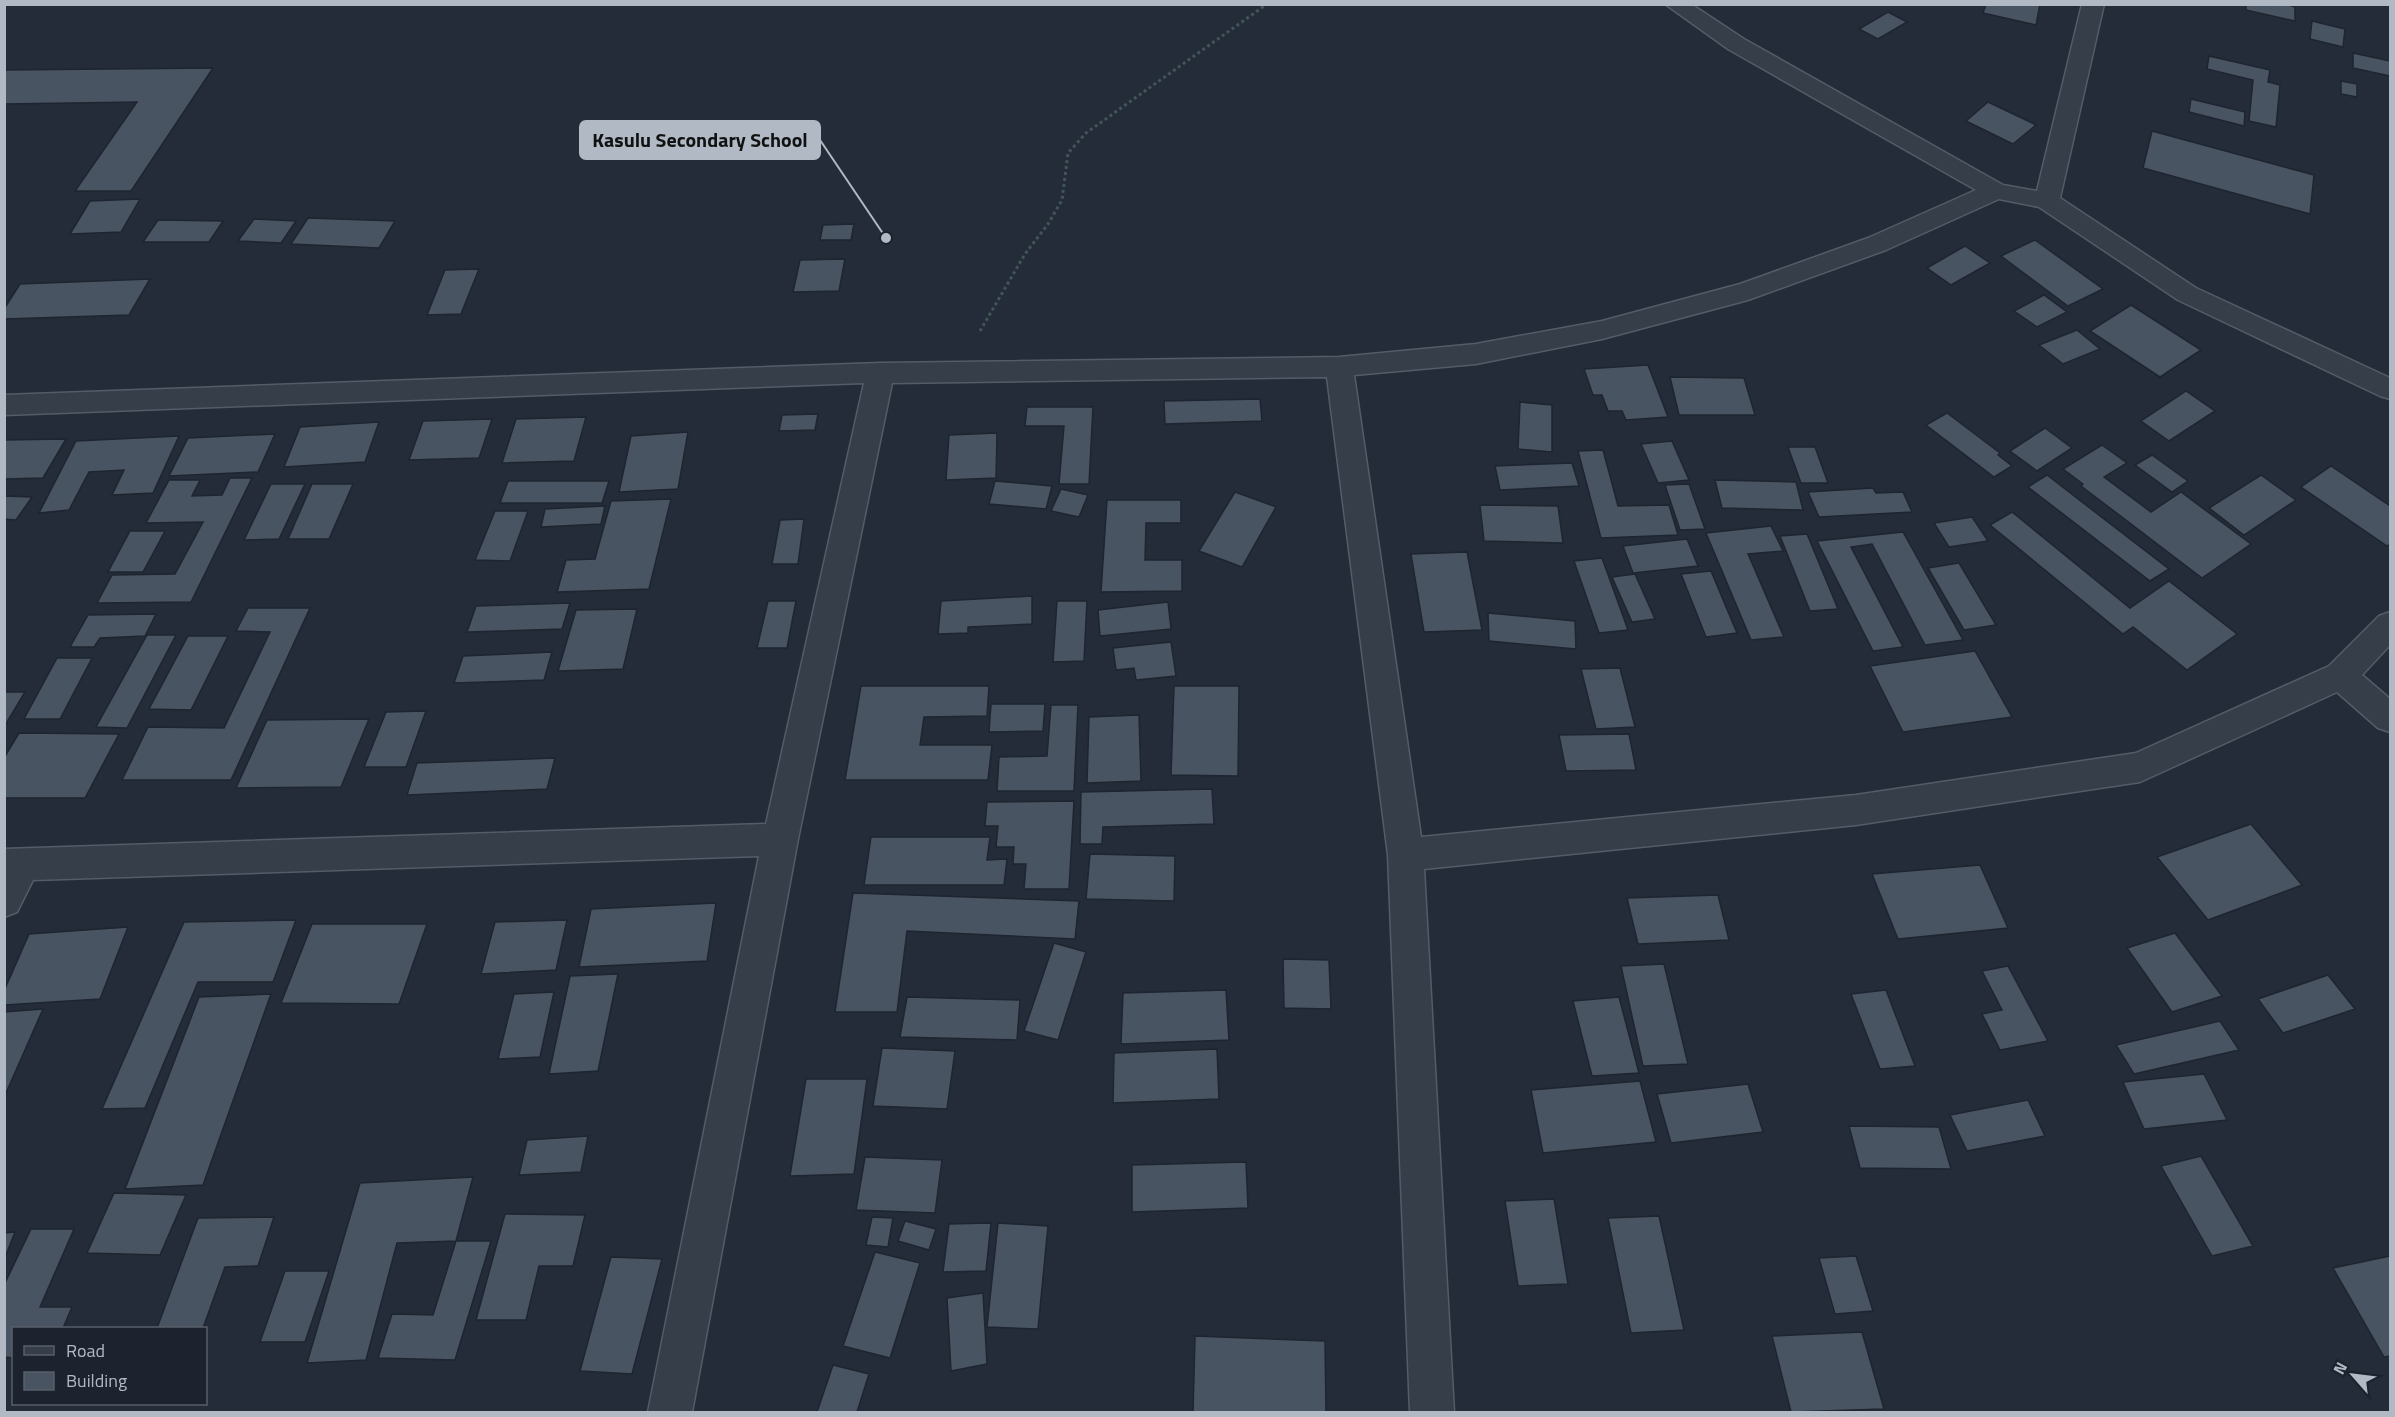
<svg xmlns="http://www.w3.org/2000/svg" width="2395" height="1417" font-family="'Titillium Web',sans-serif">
  <rect width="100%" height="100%" fill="#232c38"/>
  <path fill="#495462" stroke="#1e2530" stroke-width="1.5" d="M1986,4H2040L2036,25L1983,13Z
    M2246,4H2285L2295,7V21L2246,10Z
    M1888,12L1907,22L1878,39L1859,29Z
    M2312,21L2345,29L2343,47L2310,39Z
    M2353,53L2390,61V76L2353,68Z
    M2209,56L2270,70L2268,82L2280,85L2276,127L2249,121L2253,80L2207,69Z
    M213,68L131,191H75L137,102L4,104V70Z
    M2341,81L2357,84V97L2341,94Z
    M2191,99L2245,112L2244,126L2189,112Z
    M1988,102L2036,125L2013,144L1966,121Z
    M2152,131L2314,175L2310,214L2143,168Z
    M140,199L121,232L70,234L90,201Z
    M308,218L395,221L379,248L291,244Z
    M254,219L296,221L281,243L238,241Z
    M158,220L223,221L209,242H143Z
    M854,224L851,240H820L823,225Z
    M2035,240L2103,289L2068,306L2001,256Z
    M1965,246L1990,263L1951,285L1927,268Z
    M845,259L839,291L793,292L800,260Z
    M479,269L461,314L427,315L445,270Z
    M150,279L129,315L4,319V309L20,284Z
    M2044,295L2067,312L2037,327L2014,311Z
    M2131,305L2201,350L2160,377L2090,331Z
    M2077,330L2100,349L2063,364L2039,345Z
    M1648,365L1668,417L1626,420L1622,411H1608L1602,395H1593L1584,369Z
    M1670,377L1744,378L1755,415H1679Z
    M2186,391L2215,411L2169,441L2141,421Z
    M1260,399L1262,421L1165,424L1164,401Z
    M1520,402L1552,405V452L1518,449Z
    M1027,407H1093L1089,484H1059L1064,426H1025Z
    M1947,413L2000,453L1998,455L2012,466L1994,477L1926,425Z
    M818,414L815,430L779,431L782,415Z
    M586,417L574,461L502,463L516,419Z
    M492,419L479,458L409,460L423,421Z
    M379,422L365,462L284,467L300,427Z
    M2045,428L2072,448L2037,471L2010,451Z
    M688,432L678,489L619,492L631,436Z
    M997,433L996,478L946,480L949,435Z
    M275,434L258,472L169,476L188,438Z
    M179,436L153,493L112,495L124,470L89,472L69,510L39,513L76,441Z
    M66,439L43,478L4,479V440Z
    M1672,441L1689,480L1658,483L1641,444Z
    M2102,445L2127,463L2104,477L2151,512L2181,492L2251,544L2202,578L2081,486L2083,484L2063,469Z
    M1788,447H1815L1828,483H1801Z
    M1603,450L1618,506L1669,505L1678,535L1601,538L1578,451Z
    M2152,455L2188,481L2172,492L2135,465Z
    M1572,463L1579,486L1500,490L1495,466Z
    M2331,466L2390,506V544L2387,546L2301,487Z
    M2047,475L2169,569L2150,581L2028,487Z
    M2261,475L2296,500L2244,535L2209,508Z
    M230,478H252L191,602L97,603L112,575L175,574L203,522L146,523L169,480H200L192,496L222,495Z
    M1715,480L1796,482L1803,510L1722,508Z
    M508,481H609L602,503H500Z
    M995,481L1052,486L1046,509L989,504Z
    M271,484H305L279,539L244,540Z
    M312,484H353L329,539H288Z
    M1689,484L1705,529L1680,530L1665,485Z
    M1873,488L1876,493L1903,492L1912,512L1819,517L1808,492Z
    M1061,489L1088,495L1079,517L1051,511Z
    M1235,492L1276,507L1242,567L1199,551Z
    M4,496L32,497L16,520L4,519Z
    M671,499L649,589L557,592L566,560L595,559L611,501Z
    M1107,500H1181V523H1146L1145,560H1182V591L1101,592Z
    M1480,505L1558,506L1563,543L1484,541Z
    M605,506L601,524L541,527L545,509Z
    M495,511H528L510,561L475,560Z
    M2012,512L2130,608L2169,581L2237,634L2187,670L2133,627L2123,634L1990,525Z
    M1972,517L1988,541L1949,547L1934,523Z
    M804,519L798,564H772L780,520Z
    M1771,526L1783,551L1748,554L1784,637L1751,640L1706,533Z
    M130,531H165L143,572H108Z
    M1903,532L1963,640L1925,645L1872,544L1851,547L1903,647L1873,651L1817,541Z
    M1807,534L1838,609L1810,611L1780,536Z
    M1687,539L1698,566L1633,573L1623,546Z
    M1467,552L1482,630L1424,632L1411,554Z
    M1602,558L1628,630L1599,633L1574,561Z
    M1959,563L1996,625L1964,630L1928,568Z
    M1711,571L1737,633L1706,637L1681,574Z
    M1635,574L1655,619L1632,622L1612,577Z
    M1032,596V624L968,627V633L938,634L941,601Z
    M768,601H796L787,648H757Z
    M1057,601H1087L1084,661L1053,662Z
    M1168,602L1171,629L1100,636L1098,610Z
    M570,603L562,629L467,632L476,606Z
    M248,608H310L231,780H122L148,727L224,728L270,632L236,631Z
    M637,609L623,669L558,671L576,610Z
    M1488,613L1575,621L1576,649L1489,641Z
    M156,614L145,636L100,638L94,647H70L88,615Z
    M147,635H176L127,728L96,727Z
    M188,636H228L191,710L149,709Z
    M1171,642L1176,676L1136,680L1134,668L1116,670L1113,648Z
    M1975,651L2012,717L1903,732L1870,666Z
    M552,652L544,680L454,683L463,656Z
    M57,658H92L60,719H24Z
    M1620,668L1635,727L1596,729L1581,669Z
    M861,686H989L987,716L924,717L920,745H992L988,780H845Z
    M1174,686H1239L1238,776L1171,775Z
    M4,692H25L4,727Z
    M991,704H1045L1043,731L989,732Z
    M1051,705H1078L1074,791H997L999,757L1047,756Z
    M426,711L406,767H364L386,712Z
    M1139,715L1141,781L1087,783L1089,717Z
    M369,719L341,787L236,788L267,720Z
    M19,733L119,734L85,798H4V758Z
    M1629,734L1636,770L1566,771L1559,735Z
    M555,758L547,789L407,795L417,763Z
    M1212,789L1214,824L1103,827L1102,844H1080L1081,792Z
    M1074,801L1069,889H1024L1026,864H1013L1014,847H996L998,826H985L987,802Z
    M2251,824L2302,885L2208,920L2157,857Z
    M871,837H990L987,860L1007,859L1004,885H864Z
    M1090,854L1175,856L1174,901L1086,899Z
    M1980,865L2008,928L1898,939L1872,874Z
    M853,893L1079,901L1075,939L907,931L897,1012H835Z
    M1718,895L1729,940L1638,944L1627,898Z
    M716,903L707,961L579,967L591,909Z
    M296,920L273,982H198L145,1108L102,1109L184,922Z
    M567,920L556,970L481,974L495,922Z
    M312,924H427L399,1004L281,1003Z
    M128,927L100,999L4,1005V991L29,934Z
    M2175,933L2222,996L2172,1012L2127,948Z
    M1054,943L1086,952L1058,1040L1024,1031Z
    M1283,959L1329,960L1331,1009L1284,1008Z
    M1664,964L1688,1064L1643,1066L1621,966Z
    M2008,966L2048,1041L2000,1050L1982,1014L2002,1010L1982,971Z
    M618,974L598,1071L549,1074L570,976Z
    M2328,975L2355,1009L2283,1033L2258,999Z
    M1226,990L1229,1040L1121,1044L1123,993Z
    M1886,990L1915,1066L1880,1069L1851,994Z
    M554,992L540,1057L498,1059L514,994Z
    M271,994L203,1185L125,1189L199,997Z
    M907,997L1020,1000L1017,1040L900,1037Z
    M1619,997L1639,1073L1592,1076L1573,1001Z
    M43,1009L6,1093H4V1012Z
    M2220,1021L2239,1050L2134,1074L2116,1045Z
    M882,1048L955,1051L947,1109L873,1106Z
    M1217,1049L1219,1099L1113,1103L1114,1053Z
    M2204,1074L2227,1120L2144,1129L2123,1082Z
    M806,1079H867L854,1174L790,1176Z
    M1640,1081L1656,1142L1543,1153L1531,1090Z
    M1748,1084L1763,1132L1671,1143L1657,1094Z
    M2028,1100L2045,1136L1967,1151L1950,1115Z
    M1849,1126L1939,1127L1951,1169L1860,1168Z
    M588,1136L581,1172L519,1175L527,1140Z
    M2201,1156L2253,1246L2212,1256L2161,1166Z
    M865,1157L942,1160L935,1213L856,1210Z
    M1246,1162L1248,1208L1132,1212V1165Z
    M473,1177L456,1241L397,1243L366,1360L307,1363L360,1183Z
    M114,1193L186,1195L160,1255L87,1253Z
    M1554,1199L1568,1284L1518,1286L1505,1201Z
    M505,1214L585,1215L573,1266H539L526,1320H476Z
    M1659,1216L1684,1330L1631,1333L1608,1218Z
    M274,1217L258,1266L225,1267L203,1328H157L198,1218Z
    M872,1217L893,1218L888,1247L866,1245Z
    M905,1221L936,1229L929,1250L898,1241Z
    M991,1223L986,1271L943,1272L949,1224Z
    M998,1223L1048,1226L1038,1329L987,1327Z
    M31,1229H74L40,1307H72L63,1328H14V1358L4,1357V1285Z
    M15,1232L4,1260V1233Z
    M456,1241H491L455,1360L378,1358L392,1314L433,1315Z
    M875,1252L920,1263L890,1358L843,1346Z
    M1856,1256L1873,1311L1835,1314L1819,1258Z
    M2390,1256V1356L2384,1357L2333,1268Z
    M611,1257L662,1259L632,1374L580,1371Z
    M285,1271H329L305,1342H260Z
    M983,1293L987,1364L951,1371L947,1298Z
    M1862,1332L1884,1409L1791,1412L1772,1336Z
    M1195,1336L1325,1341L1326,1412H1193Z
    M833,1365L869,1374L857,1412H817Z"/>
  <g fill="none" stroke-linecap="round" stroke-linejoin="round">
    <g stroke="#545c67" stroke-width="3">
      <path id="street" d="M1665,4H1691L1744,39L2003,185L2037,191L2082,4H2104L2060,198L2196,288L2390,378V399L2380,396L2178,300L2039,207L1999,199L1886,250L1748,300L1602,339L1476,364L1354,375L1421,837L1856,795L2136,753L2329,666L2379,616L2390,612V645L2362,675L2390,699V732L2378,728L2337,692L2140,782L1856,825L1424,869L1454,1412H1410L1388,855L1327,377L892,383L798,839L692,1412H648L759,856L33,880L17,912L4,917V849L766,824L864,383L4,415V395L880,363L1339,357L1476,344L1602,321L1740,284L1868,238L1976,190L1728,49Z"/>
    </g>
    <path stroke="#425557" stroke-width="3" stroke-dasharray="3 3" stroke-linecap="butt" d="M980,331L1025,254L1048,224L1062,200L1068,153L1086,133L1267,4"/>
    <use href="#street" fill="#363e49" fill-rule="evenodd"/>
  </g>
  <path fill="none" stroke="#b1b9c5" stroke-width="2" d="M886 238L820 140"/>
  <circle fill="#b1b9c5" stroke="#1c232e" stroke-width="2" cx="886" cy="238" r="6"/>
  <rect fill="#b1b9c5" stroke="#b1b9c5" stroke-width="2" x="580" y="121" width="240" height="38" rx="6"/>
  <g font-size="20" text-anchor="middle" font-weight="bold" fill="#111">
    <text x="700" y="147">Kasulu Secondary School</text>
  </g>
  <rect width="2395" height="1417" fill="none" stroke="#b1b9c5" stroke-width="12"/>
  <rect x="12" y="1327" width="195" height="78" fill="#1c232e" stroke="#585f6a" stroke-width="1.5"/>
  <rect x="24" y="1346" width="30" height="9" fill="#363e49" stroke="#585f6a" stroke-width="1.5"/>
  <text x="66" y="1357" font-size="18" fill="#b1b9c5">Road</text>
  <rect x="24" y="1372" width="30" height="18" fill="#495462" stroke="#585f6a" stroke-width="1.5"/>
  <text x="66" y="1387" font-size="18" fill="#b1b9c5">Building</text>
  <g transform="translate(2353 1375) rotate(298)" stroke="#1c232e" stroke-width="4.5" paint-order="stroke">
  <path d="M0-4.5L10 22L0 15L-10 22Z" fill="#b1b9c5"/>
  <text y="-9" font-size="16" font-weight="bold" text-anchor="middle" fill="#b1b9c5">N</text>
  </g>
</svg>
